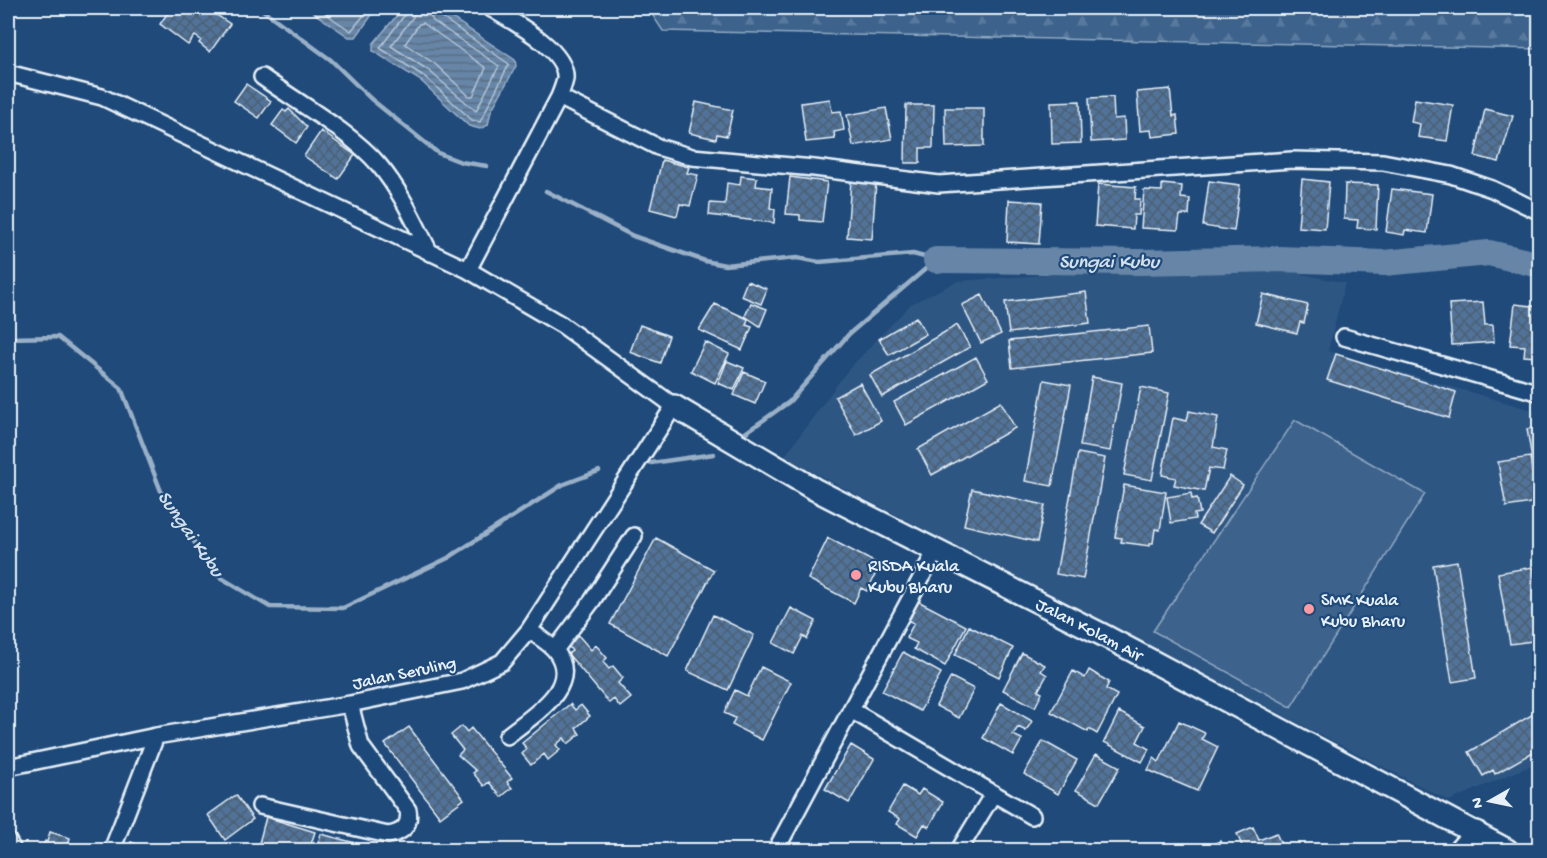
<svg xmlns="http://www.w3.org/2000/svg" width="1547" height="858" font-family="'Gochi Hand',sans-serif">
  <defs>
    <pattern id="forest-firs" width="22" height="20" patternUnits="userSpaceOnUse" patternTransform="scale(1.5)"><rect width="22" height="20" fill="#3c628c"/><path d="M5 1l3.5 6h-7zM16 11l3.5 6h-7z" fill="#58799d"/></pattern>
    <pattern id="water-rules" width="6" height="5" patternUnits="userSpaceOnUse" patternTransform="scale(1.5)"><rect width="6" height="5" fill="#6685a7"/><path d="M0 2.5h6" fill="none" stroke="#596d82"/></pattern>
    <pattern id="building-cross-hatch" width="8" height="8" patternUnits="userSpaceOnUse" patternTransform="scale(1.5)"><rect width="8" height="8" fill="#517399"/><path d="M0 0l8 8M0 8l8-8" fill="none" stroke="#4c5e72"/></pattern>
  </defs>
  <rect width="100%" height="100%" fill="#1f4a7a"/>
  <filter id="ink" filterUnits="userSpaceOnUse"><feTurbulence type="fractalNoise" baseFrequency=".0167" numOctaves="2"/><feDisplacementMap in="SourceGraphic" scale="12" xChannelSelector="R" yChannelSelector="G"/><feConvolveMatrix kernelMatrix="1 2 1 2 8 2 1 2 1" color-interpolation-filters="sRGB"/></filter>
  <g filter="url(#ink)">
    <path fill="#2e5683" d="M1287,271L1345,283L1328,351L1539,412V762L1449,801L784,457L847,371L911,304L958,281L1057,274Z"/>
    <path fill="#3c628c" stroke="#92aac2" stroke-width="1.5" d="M1295,420L1425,494L1291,707L1153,631Z"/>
    <path fill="url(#forest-firs)" stroke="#92aac2" stroke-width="1.5" d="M648,8H1539L1540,49L663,31Z"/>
    <path fill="url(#water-rules)" stroke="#9ab0c7" stroke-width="1.5" d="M310,8H377L356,37H349L311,11Z
      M403,8H437L515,60L516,66L491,111L488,125L480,129L469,126L421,81L373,51V44Z"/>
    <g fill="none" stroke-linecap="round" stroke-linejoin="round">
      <path stroke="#b4c6d8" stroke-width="1.5" d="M317,8L351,31L370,8
        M407,8L406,13L380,48L425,77L472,120L480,122L509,64L438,15L435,8
        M415,8L413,17L391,46L428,70L476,111L499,66L433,21L427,8
        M419,24L423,23L486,68L473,96H469L435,64L405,44Z"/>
      <path stroke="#9ab0c7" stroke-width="4.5" d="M260,8L331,60L371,99L438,153L461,162L487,166
        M546,191L633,236L705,261L725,265L797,258L819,262L913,254L936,260
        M8,338L58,337L121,388L164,499L218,576L270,607L343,608L448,558L562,485L599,471
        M745,433L789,402L849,334L936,260
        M651,463L714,454"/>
      <path stroke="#6685a7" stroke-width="26" d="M936,260L1141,262L1279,259L1384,263L1489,253L1540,265"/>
    </g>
    <path fill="url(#building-cross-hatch)" stroke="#e8f1f8" stroke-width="1.5" d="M171,8H206L230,24L210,52L199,43L201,40L195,36L188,45L160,24Z
      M246,84L271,101L259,118L234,101Z
      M1170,89L1173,116L1177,115L1179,134L1152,137L1151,130L1140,131L1137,92Z
      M1113,97L1114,119L1124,118L1125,140L1091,142L1089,98Z
      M830,99L832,112L841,111L844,130L834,132L835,139L806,142L801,103Z
      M1415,99L1453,105L1447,141L1418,137L1420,124L1411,122Z
      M1080,101L1081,143L1052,144L1051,102Z
      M696,102L733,110L727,136L717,134L716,139L689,133Z
      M906,105H934L933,148H920V163H905Z
      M886,108L892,139L853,146L847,115Z
      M945,108H984V146L946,147Z
      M289,109L307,127L296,143L272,125L283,110L286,112Z
      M1485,109L1513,116L1499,162L1475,156Z
      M321,131L355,155L338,179L304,156Z
      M662,160L689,167L687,173L698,175L690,206L680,204L677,216L650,209Z
      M741,176L757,178L756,186L772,188L770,208L775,209L774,223L709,215L710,203L725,204L727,183L740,185Z
      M790,177L827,182L822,222L800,220V215L786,214Z
      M1302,179L1329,182L1325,229L1298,227Z
      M851,180L876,182L872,239L847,237Z
      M1209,181L1240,185L1234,231L1203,226Z
      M1098,184L1136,187L1135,199H1140L1139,215H1134L1133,229L1095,226Z
      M1162,184L1182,186L1181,198L1190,199L1189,215H1180L1178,230L1141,228L1144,190L1162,191Z
      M1345,184L1378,185L1376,229L1357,228L1358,220L1344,219Z
      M1392,189L1432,194L1427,233L1405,230L1404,235L1386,232Z
      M1009,200L1042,202L1039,244L1007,242Z
      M747,281L767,289L761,304L741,296Z
      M1086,292L1090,323L1009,333L1005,302Z
      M1263,294L1308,305L1304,323L1300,322L1297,333L1256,323Z
      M982,295L1001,334L981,343L962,305Z
      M1483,302L1485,325H1493L1494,342L1452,345L1449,304Z
      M751,303L767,309L760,326L745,316Z
      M715,304L748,319L746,325L752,327L742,350L699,330Z
      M1515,304L1540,307V348L1536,357L1524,356L1525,346L1510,345Z
      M916,317L926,334L889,355L879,339Z
      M640,325L669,336L660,363L630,352Z
      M957,325L970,347L882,397L870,375Z
      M1149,326L1152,353L1012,368L1009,341Z
      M705,342L729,354L715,383L691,371Z
      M1336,354L1456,392L1449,418L1327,380Z
      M976,357L988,379L906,425L894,402Z
      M727,361L744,368L734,390L718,383Z
      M744,372L765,381L755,404L734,395Z
      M1092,377L1122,383L1110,451L1080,446Z
      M1044,380L1071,385L1052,486L1025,481Z
      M860,383L881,421L856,435L835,397Z
      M1141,387L1169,393L1152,480L1124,475Z
      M1001,402L1015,428L932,475L918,449Z
      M1189,411L1218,417L1213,447L1227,450L1223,470L1209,468L1204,491L1174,485L1176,478L1162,475L1173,418L1187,421Z
      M1540,427V500L1539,501L1527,429Z
      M1078,453L1105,458L1083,579L1056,574Z
      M1530,457L1537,502L1506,507L1498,462Z
      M1230,476L1243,485L1212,533L1198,525Z
      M1124,485L1166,492L1160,530L1155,529L1153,543H1150V546L1121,542L1122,538L1115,537Z
      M972,489L1045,505L1037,542L964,525Z
      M1191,493L1192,499L1197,498L1200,513L1194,514L1195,519L1171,523L1167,497Z
      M656,538L714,570L668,656L610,624Z
      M828,538L880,565L867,591L861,588L854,603L808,579Z
      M1457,561L1476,678L1452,682L1433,565Z
      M1533,567L1540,610V640L1510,644L1498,573Z
      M916,600L966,626L945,666L914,649L917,643L906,638L914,623L907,620Z
      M791,608L816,621L807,639L803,636L794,654L773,643Z
      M713,615L754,635L728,690L687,671Z
      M969,626L1013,648L999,677L955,655Z
      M578,635L591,650L596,645L607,658L603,662L609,669L613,666L623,678L618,683L631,698L620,707L614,699L609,703L568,654L572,651L567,644Z
      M903,652L941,673L920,711L882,691Z
      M1022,653L1045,665L1041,671L1047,675L1038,691L1042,693L1035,707L1003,690Z
      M761,667L791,682L762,740L732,725L735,718L724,713L735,690L747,696Z
      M1089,670L1109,682L1106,689L1117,695L1097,734L1089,729L1088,732L1051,712L1073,671L1085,678Z
      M951,677L974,689L959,718L936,706Z
      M1001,703L1032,721L1026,731L1018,727L1013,735L1022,739L1013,755L983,738Z
      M570,704L575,710L581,705L590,716L576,728L580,734L568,744L564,738L556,745L560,750L548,760L544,754L531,765L522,754L527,749L522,743Z
      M1540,710V748L1495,774L1493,770L1483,776L1469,752Z
      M1119,712L1145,726L1137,742L1149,749L1142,762L1104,742Z
      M1179,721L1205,733L1202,739L1218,747L1197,791L1148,770L1154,758L1159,762Z
      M462,726L467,732L471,728L512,778L507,782L512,788L501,797L489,782L484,786L473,773L476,771L458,755L463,750L451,735Z
      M409,727L464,799L440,817L385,744Z
      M1043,741L1077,760L1058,794L1024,774Z
      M851,745L874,759L849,803L825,789Z
      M1096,754L1120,767L1099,803L1076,790Z
      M903,786L918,795L922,789L943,802L929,827L924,824L917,836L897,824L900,819L888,812Z
      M236,795L253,819L225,840L208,815Z
      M266,817L315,832L309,850H268L258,847Z
      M1253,827L1259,840L1276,833L1282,846L1272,850H1232L1242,846L1237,834Z
      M50,832L70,838L67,850H37L38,845L43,846L45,841L47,842Z
      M321,834L367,846L366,850H316Z
      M1220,841L1223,850H1207L1206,847Z
      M131,842L152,850H127Z"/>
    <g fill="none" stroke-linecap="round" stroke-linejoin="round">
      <g stroke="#e8f1f8" stroke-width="20">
        <path id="street" d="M8,73L102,97L468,270L562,325L674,406L529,630L502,662L462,681L350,704L156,736L8,767
          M262,77C297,102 352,133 379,165C401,191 415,223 430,253
          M559,97L658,147L692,157L814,168L939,184L1292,160L1383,162L1451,175L1492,189L1540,212
          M468,270L559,97C561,92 564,85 565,79C568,50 512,21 490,8
          M1344,337L1540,393
          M555,650L592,601L634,536
          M851,710L1032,816
          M507,736C530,717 584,687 555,650C549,643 537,636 529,630
          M260,806L388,835C402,833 411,826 408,810L361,746L350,704
          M8,841L13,850
          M112,850L156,736
          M776,850L935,552
          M959,850L993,794"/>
      </g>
      <g stroke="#e8f1f8" stroke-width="26">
        <g id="secondary">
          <path id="s1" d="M674,406L814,489L1105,636L1507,850"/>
          <path d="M1460,850L1476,832"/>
        </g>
      </g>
      <use href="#street" stroke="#1f4a7a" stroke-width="15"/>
      <use href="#secondary" stroke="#1f4a7a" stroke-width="21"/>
    </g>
  </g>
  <g fill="#ff9aa2" stroke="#1f4a7a" stroke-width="2">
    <circle cx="856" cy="575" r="6"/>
    <circle cx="1309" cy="609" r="6"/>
  </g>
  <g text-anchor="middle" stroke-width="4.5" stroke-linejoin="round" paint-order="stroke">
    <g font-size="18" fill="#e8f1f8" stroke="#1f4a7a" text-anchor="start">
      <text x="868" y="571">RISDA Kuala<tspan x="868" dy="21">Kubu Bharu</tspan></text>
      <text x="1321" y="605">SMK Kuala<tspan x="1321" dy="21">Kubu Bharu</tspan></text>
    </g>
    <g font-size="18" fill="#e8f1f8" stroke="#1f4a7a">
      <text dy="6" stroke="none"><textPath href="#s1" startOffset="472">Jalan Kolam Air</textPath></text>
      <text transform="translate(404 672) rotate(-12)" y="6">Jalan Seruling</text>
    </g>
    <g font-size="20" font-style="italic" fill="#d4e1ec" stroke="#1f4a7a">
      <text x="1109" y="267">Sungai Kubu</text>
      <text transform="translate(192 533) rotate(55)" y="7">Sungai Kubu</text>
    </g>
  </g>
  <rect width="1547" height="858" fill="none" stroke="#1f4a7a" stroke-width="30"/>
  <rect x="15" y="15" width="1517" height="828" fill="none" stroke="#e8f1f8" stroke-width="2" filter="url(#ink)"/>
  <g transform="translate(1490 801) rotate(261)" stroke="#1f4a7a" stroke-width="4.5" paint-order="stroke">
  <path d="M0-4.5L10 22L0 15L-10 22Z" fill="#e8f1f8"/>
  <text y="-9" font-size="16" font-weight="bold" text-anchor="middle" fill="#e8f1f8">N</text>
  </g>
</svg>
